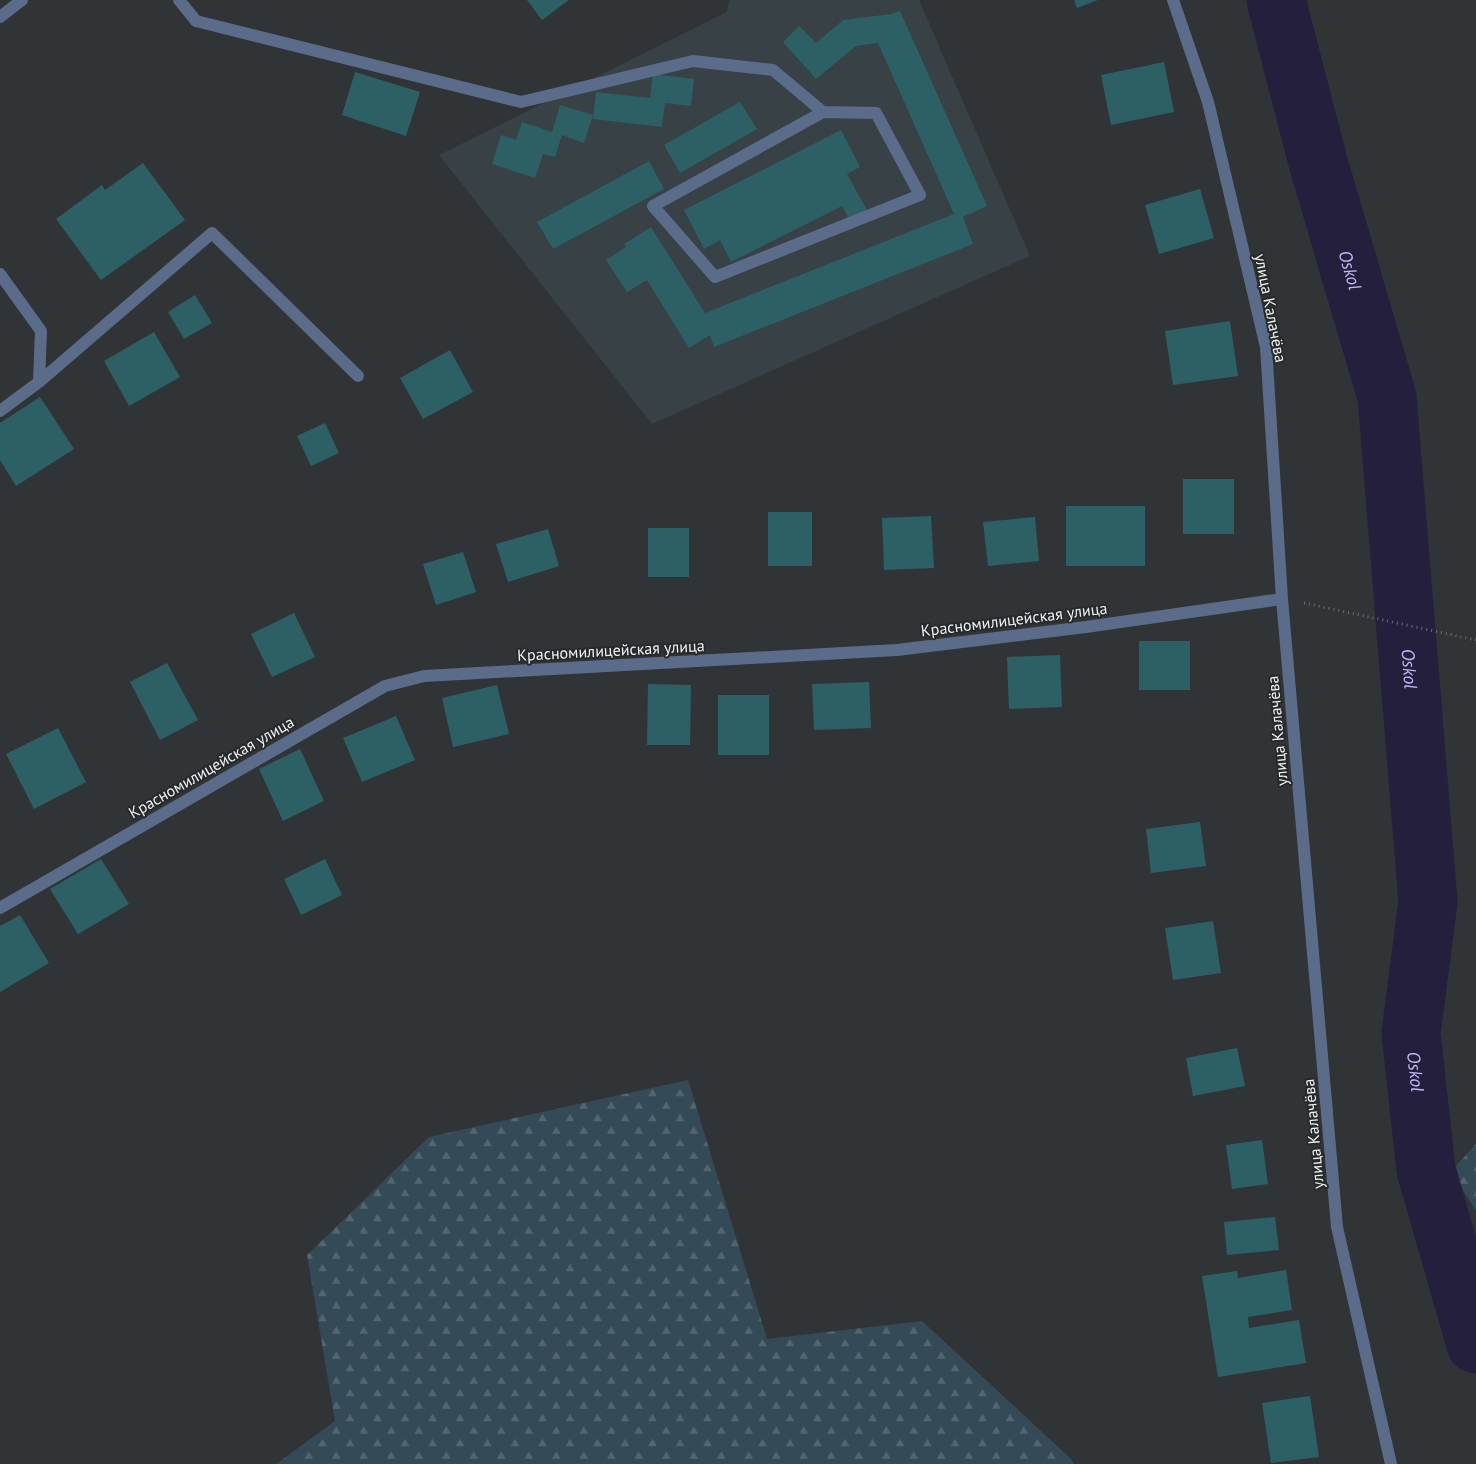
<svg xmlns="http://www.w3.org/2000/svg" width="1476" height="1464" font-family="'PT Sans',sans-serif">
  <defs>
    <pattern id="forest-firs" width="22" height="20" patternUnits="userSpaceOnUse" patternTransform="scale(1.25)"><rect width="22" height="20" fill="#344a57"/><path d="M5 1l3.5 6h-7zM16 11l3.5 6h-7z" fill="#526570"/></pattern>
  </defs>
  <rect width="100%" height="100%" fill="#313436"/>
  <path fill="#384146" d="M729,0H919L1030,256L652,424L439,155L727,12Z"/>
  <path fill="url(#forest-firs)" d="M688,1080L767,1339L922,1321L1070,1458L1074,1464H276L335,1421L307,1255L429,1137Z
    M1476,1144V1211L1458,1182L1454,1168Z"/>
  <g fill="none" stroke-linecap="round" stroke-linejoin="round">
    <path stroke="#241f3d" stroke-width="59" id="s1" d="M1276,0L1318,162L1387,397L1428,902L1411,1033L1426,1170L1476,1344"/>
  </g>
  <path fill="#2d6065" d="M527,0H569L542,20Z
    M1074,0H1098L1077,8Z
    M900,11L987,206L963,217L973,244L714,347L710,335L689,348L647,280L627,292L606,260L626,247L624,244L651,227L705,313L954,214L878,43L856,46L816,79L783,42L799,26L816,43L843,20L891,14Z
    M1164,62L1174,112L1111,125L1101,75Z
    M355,72L420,92L406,136L342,115Z
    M653,74L694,79L691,106L665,103L662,127L593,119L596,92L650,98Z
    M740,102L757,129L680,173L664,145Z
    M560,105L593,115L584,143L562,135L555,157L543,154L535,178L492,164L501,135L516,140L522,122L552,132Z
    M841,130L860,167L847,174L868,212L850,221L842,206L731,262L720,240L704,249L684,210Z
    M649,161L664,189L553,249L537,222Z
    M143,163L185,220L101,280L56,219L102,185L105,190Z
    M1200,189L1214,238L1159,254L1145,205Z
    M195,295L212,323L184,339L168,312Z
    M1230,321L1238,376L1173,385L1165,331Z
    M154,332L180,377L129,406L104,361Z
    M450,350L473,392L423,419L400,378Z
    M40,397L74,449L16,486L0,460V423Z
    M325,423L339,453L311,466L297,436Z
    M1183,479H1234V534H1183Z
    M1066,506H1145V566H1066Z
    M768,512H812V566H768Z
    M931,516L934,568L884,570L882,518Z
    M1035,517L1039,561L988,566L983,522Z
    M648,528H689V577H648Z
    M548,529L559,566L508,582L496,544Z
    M463,552L476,592L436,605L423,564Z
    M294,613L315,657L272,677L251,634Z
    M1139,641H1190V690H1139Z
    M1060,655L1062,707L1009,709L1007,657Z
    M167,663L198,720L160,740L130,682Z
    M869,682L871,728L814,730L812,684Z
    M648,684L691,685L690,745H647Z
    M497,685L509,734L453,747L442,698Z
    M718,695H769V755H718Z
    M396,716L415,760L362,782L343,738Z
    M58,728L86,782L34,809L6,754Z
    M300,749L324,801L283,821L259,769Z
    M1200,822L1206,866L1151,873L1146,829Z
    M101,859L129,904L78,934L50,889Z
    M325,859L342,895L301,915L284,879Z
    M20,915L49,963L0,992V926Z
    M1213,921L1221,973L1173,980L1165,928Z
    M1237,1048L1245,1086L1193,1096L1186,1058Z
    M1262,1140L1268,1184L1232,1189L1226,1145Z
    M1275,1217L1279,1250L1227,1255L1224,1222Z
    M1286,1270L1292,1310L1248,1317L1249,1328L1299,1320L1306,1363L1218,1377L1202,1276L1237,1271L1238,1278Z
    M1310,1396L1319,1457L1271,1463L1262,1403Z"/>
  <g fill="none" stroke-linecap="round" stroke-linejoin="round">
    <path stroke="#6c6e70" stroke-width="3" stroke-dasharray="1 4" stroke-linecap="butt" d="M1304,603L1476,640"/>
    <path stroke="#5b6c8a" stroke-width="12" d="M0,17L22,0
      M196,21L521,102L693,61L773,70L823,112
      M823,112L876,113L920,195L715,277L653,206Z"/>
    <path stroke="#5b6c8a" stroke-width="12" d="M179,0L196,21
      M1173,0L1208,102L1266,347L1282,599L1337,1227L1391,1464
      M0,274L41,331L39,382
      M0,411L39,382L212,233L358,376
      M0,908L385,686L424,676L897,650L1086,627L1282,599"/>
  </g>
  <g text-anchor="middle" stroke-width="4" stroke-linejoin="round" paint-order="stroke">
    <g font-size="16" fill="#f0f1f2" stroke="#272a2b">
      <text transform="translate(1271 308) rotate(79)" y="6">улица Калачёва</text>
      <text transform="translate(1014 619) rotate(-7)" y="6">Красномилицейская улица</text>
      <text transform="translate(611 650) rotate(-3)" y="6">Красномилицейская улица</text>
      <text transform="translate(1277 731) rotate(-95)" y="6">улица Калачёва</text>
      <text transform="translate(211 767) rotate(-30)" y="6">Красномилицейская улица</text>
      <text transform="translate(1313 1134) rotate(-95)" y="6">улица Калачёва</text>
    </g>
    <g font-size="18" font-style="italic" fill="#c1b8f5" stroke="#272a2b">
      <text dy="6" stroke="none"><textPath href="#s1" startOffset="280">Oskol</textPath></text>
      <text dy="6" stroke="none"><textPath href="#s1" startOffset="685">Oskol</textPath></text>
      <text dy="6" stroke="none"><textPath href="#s1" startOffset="1090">Oskol</textPath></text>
    </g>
  </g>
</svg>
